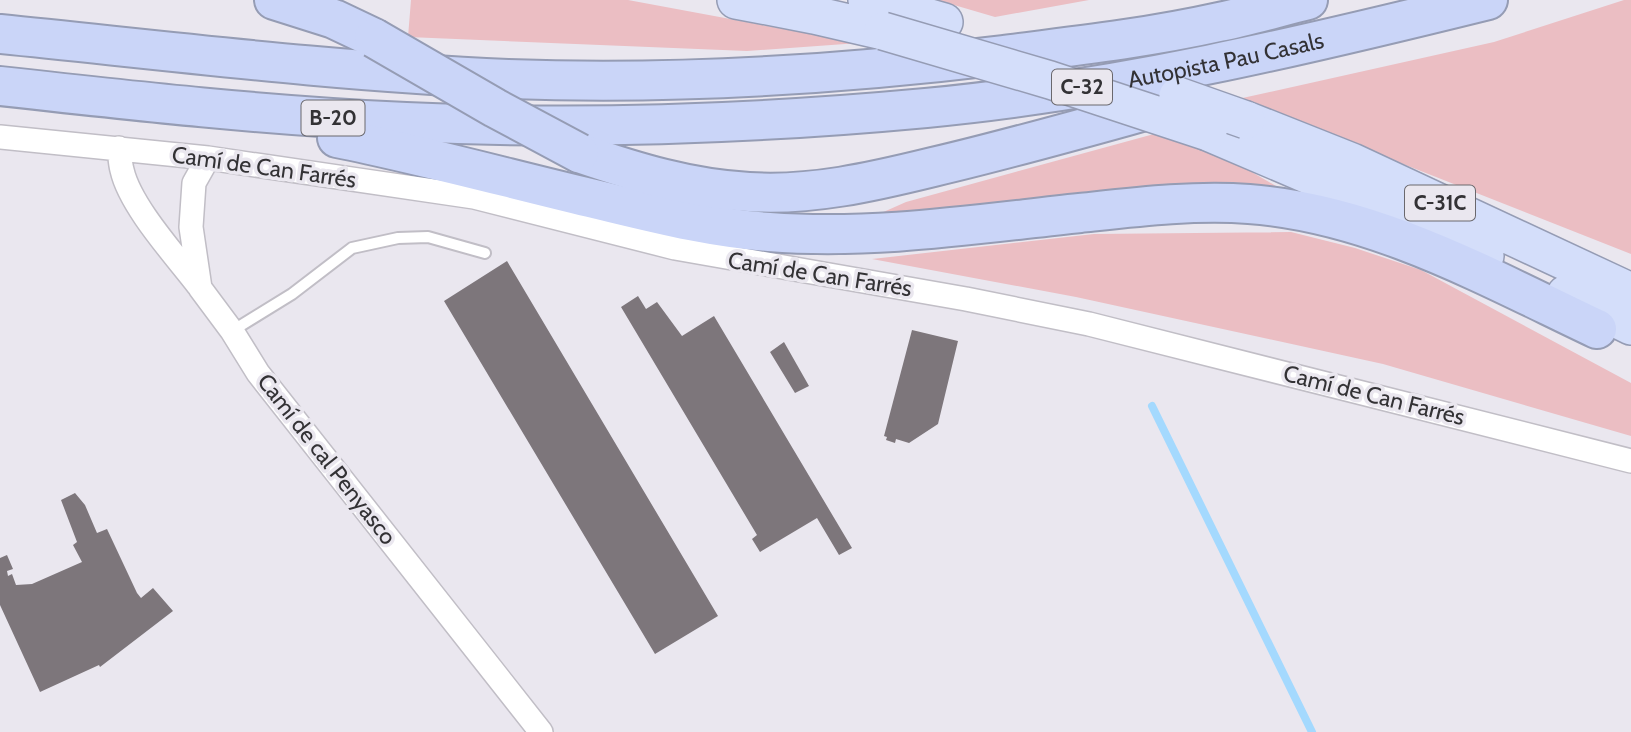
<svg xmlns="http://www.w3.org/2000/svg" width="1631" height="732" font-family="Cabin,sans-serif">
  <rect width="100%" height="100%" fill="#eae7ef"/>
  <path fill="#ebbec3" d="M411,0H628L859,43L747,51L408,37Z
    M937,0H1089L995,17Z
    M1624,0H1631V254L1238,99L1494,42Z
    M1154,134L1231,160L1283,190L870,218L906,202Z
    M1291,232L1355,248L1421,270L1631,383V436L1383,364L1076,297L872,259L1094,234Z"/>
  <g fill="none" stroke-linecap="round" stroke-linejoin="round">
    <path stroke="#a4d9fe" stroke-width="8" d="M1152,406L1312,732"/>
  </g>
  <path fill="#7d767b" d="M507,261L718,616L655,654L444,301Z
    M638,296L646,309L657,302L682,336L714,316L852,548L839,555L817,518L760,552L752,539L757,535L621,307Z
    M912,330L958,341L938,424L909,443L896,439L895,443L886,440L887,437L884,436Z
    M784,342L809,386L795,393L770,352Z
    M75,493L85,505L97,533L107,529L137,593L141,598L153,588L173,611L100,667L99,665L40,692L0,605V558L7,555L13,569L7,571L8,576L12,574L16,585L32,584L82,562L73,545L77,542L61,500Z"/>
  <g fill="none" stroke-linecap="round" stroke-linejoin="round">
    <g stroke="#c1bec6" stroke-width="14">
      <path id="service" d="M232,331L292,294L352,248L398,238L428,237L485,253"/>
    </g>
    <g stroke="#c1bec6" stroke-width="26">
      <path id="minor" d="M0,137L208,158L474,197L675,248L966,299L1089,324L1631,461
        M119,148C120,155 120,163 122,170C130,206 175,255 198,285
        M208,158L194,183L191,227L200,288L232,331L258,373L541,732"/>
    </g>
    <g stroke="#959cb4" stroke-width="40">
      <path id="trunk" d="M736,0L814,15L883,31
        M867,0L944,22
        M1246,120L1352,162L1631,292
        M1208,132L1304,173L1485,256
        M1566,294L1631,326"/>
    </g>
    <g stroke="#959cb4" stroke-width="42">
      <g id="motorway">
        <path d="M274,0L334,19L374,38"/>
        <path d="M0,34C169,51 338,72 508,79C673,85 838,75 1003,55C1075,46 1147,38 1219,22C1249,16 1279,7 1308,0"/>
        <path id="s1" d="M0,86C135,101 270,116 406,122C578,130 754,124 926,108C1117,90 1302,46 1488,0"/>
        <path d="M337,138C422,155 506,178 590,198C649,212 709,228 769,232C874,240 976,224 1080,213C1136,207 1193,200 1249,204C1373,213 1487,277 1597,329"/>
        <path d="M579,153C635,172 690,189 749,192C811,196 872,182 933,167C1010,149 1087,127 1163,106"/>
      </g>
    </g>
    <use href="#service" stroke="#fff" stroke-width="10"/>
    <use href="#minor" stroke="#fff" stroke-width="23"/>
    <use href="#trunk" stroke="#d4defa" stroke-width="37"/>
    <use href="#motorway" stroke="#cad5f8" stroke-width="38"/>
    <g stroke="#959cb4" stroke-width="40" stroke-linecap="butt">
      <path id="trunk-bridge" d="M883,31L1050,80L1208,132
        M1178,96L1246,120"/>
    </g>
    <g stroke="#959cb4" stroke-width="42" stroke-linecap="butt">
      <path id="motorway-bridge" d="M374,38L495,108L579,153"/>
    </g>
    <use href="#trunk-bridge" stroke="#d4defa" stroke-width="37"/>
    <use href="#motorway-bridge" stroke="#cad5f8" stroke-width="38"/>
  </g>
  <g text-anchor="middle" stroke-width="7" stroke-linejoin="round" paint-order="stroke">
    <g fill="#eae7ef" stroke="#6a686d" stroke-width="2">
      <rect x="1052" y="69.5" width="60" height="35" rx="5"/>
      <rect x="301.5" y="100.5" width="63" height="35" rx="5"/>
      <rect x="1405" y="185.5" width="70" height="35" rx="5"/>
    </g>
    <g font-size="21" font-weight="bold" fill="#333235">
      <text x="1082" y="94">C-32</text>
      <text x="333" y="125">B-20</text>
      <text x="1440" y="210">C-31C</text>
    </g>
    <g font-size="23" fill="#333235" stroke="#eae7ef">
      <text dy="8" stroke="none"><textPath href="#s1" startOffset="1232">Autopista Pau Casals</textPath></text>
      <text transform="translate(264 167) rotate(8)" y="8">Camí de Can Farrés</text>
      <text transform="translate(820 274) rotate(9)" y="8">Camí de Can Farrés</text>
      <text transform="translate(1374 395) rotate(14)" y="8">Camí de Can Farrés</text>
      <text transform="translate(327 459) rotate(52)" y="8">Camí de cal Penyasco</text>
    </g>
  </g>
</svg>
